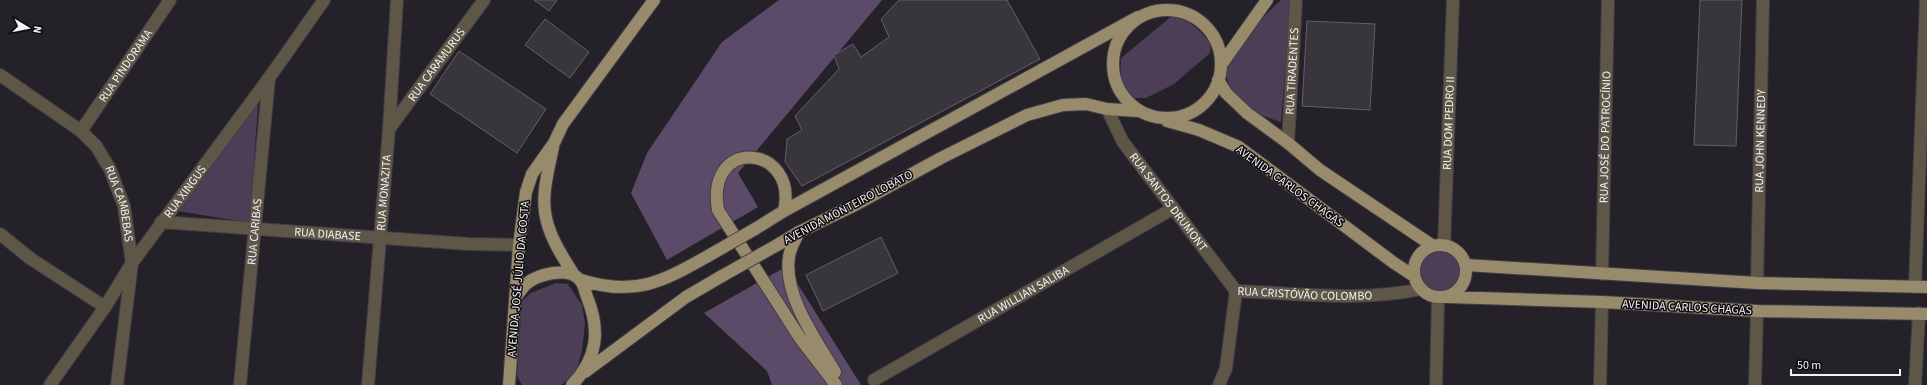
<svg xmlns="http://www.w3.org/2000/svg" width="1927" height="385" font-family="'Source Sans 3',sans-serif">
  <rect width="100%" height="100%" fill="#252128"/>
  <path fill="#4d3e58" d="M1281,0H1291L1281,122C1259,115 1239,107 1229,84C1227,79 1225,74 1226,69C1230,55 1240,45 1250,34C1259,22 1269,10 1281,0Z
    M1173,15C1192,21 1198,29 1211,44L1210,53L1174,84L1146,98H1133C1120,81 1120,79 1121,58Z
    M258,104L250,223L178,211Z
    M1419 271a21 21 0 1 1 42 0a21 21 0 1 1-42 0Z
    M556,283L568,284L582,305L585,323L582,351L576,373L561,385H522L517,376L522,301L531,293Z"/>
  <path fill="#5c4a69" d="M779,0H882L738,173L758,207L667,260L631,193L647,153L722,42Z
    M789,265L787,267L861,385H772L767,371L704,313Z"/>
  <path fill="#39353c" stroke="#635f67" d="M534,0H557L549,11Z
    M899,0H1007L1040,59L802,186L785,162L787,139L802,130L795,116L839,69L834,55L853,44L861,57L889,37L881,19Z
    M1700,0H1742L1736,146L1694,145Z
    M545,19L589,52L570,78L525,45Z
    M1307,21L1375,24L1370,110L1302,106Z
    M459,51L546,109L517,153L430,94Z
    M881,237L898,273L823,311L806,275Z"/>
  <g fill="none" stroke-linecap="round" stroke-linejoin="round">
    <g stroke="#423e45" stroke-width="14">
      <g id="minor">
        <path id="s1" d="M0,75L81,131L96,146L110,169L124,206L132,263L117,385"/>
        <path id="s2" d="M1107,109L1123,142L1236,291"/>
        <path id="s3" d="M389,129L484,0"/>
        <path id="s4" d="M81,131L170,0"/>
        <path id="s5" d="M1288,143L1296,0"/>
        <path id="s6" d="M161,222L469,244L519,245"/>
        <path d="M0,234L31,259L105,307"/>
        <path id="s7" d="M1444,246L1453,0"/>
        <path id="s8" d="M1602,274L1608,0"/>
        <path id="s9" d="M1757,283L1763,0"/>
        <path d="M1915,286L1926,0"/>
        <path id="s10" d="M1236,291C1296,293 1362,302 1421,289"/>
        <path id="s11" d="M874,380L1172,209"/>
        <path id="s12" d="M50,385L105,307L132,263L269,78L324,0"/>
        <path id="s13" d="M240,385L269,78"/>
        <path id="s14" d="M368,385L389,129L397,0"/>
        <path d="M1219,385L1226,368L1236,291"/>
        <path d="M1436,385L1438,298"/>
        <path d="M1600,385L1602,302"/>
        <path d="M1755,385L1757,311"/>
        <path d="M1915,385L1919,313"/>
      </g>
    </g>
    <g stroke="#423e45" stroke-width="14">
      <path id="major" d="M1113 64a54 54 0 1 1 108 0a54 54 0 1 1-108 0Z
        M1221,65L1267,0
        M1218,80L1226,93L1247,113L1288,143L1320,170L1433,246
        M1167,121L1199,130L1239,147L1394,263L1414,276
        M553,147C549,168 542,191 545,212C548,235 562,256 574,275
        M784,211C799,145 705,135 718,210L800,338L836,385
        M755,229L784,211L1138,17
        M799,232C795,240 790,248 789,257C783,295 816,340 835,372
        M779,244L799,232L855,205L941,158L1027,115L1063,105L1086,104L1107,109L1138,111
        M1414 271a26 26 0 1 1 52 0a26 26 0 1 1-52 0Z
        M1466,265L1757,283L1927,287
        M581,280C634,297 662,282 708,256
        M516,296C520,292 523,287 526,284C538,274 569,266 580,280C584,284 585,292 587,297C601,331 597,359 572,385
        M1448,297L1602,302L1757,311L1927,314
        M585,372L686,297L722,276
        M509,385L519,245L526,192L532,174L554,143L563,124L654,0"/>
    </g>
    <use href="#minor" stroke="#5e5748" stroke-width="12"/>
    <use href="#major" stroke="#988b6c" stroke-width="12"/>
    <g stroke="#423e45" stroke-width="14" stroke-linecap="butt">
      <path id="major-bridge" d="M708,256L755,229
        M722,276L779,244"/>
    </g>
    <use href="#major-bridge" stroke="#988b6c" stroke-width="12"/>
  </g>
  <g text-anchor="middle" stroke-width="3" stroke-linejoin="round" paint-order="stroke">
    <g font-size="12" fill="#f3f1f5" stroke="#0d0b0e">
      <text dy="4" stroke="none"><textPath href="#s3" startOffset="80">RUA CARAMURUS</textPath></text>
      <text dy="4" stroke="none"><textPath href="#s4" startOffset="79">RUA PINDORAMA</textPath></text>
      <text dy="4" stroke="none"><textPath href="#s5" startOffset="72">RUA TIRADENTES</textPath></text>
      <text dy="4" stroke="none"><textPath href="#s7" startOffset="123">RUA DOM PEDRO II</textPath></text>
      <text dy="4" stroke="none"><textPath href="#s8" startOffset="137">RUA JOSÉ DO PATROCÍNIO</textPath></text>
      <text dy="4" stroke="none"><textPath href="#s9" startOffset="142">RUA JOHN KENNEDY</textPath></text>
      <text transform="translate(1290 186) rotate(36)" y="4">AVENIDA CARLOS CHAGAS</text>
      <text dy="4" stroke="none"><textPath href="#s12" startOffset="236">RUA XINGUS</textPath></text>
      <text dy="4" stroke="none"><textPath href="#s14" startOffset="193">RUA MONAZITA</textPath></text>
      <text dy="4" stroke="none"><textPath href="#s2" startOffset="112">RUA SANTOS DRUMONT</textPath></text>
      <text dy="4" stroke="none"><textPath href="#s1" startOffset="183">RUA CAMBEBAS</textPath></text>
      <text transform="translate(848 207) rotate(-28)" y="4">AVENIDA MONTEIRO LOBATO</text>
      <text dy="4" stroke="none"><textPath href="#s13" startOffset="154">RUA CARIBAS</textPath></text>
      <text dy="4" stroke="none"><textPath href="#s6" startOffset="167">RUA DIABASE</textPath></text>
      <text transform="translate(518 279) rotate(-85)" y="4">AVENIDA JOSÉ JÚLIO DA COSTA</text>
      <text dy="4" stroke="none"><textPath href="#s11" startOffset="172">RUA WILLIAN SALIBA</textPath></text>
      <text dy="4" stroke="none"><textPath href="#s10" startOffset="69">RUA CRISTÓVÃO COLOMBO</textPath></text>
      <text transform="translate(1687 307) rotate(3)" y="4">AVENIDA CARLOS CHAGAS</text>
    </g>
  </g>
  <g transform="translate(28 28) rotate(100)" stroke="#0d0b0e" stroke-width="3" paint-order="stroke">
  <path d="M0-3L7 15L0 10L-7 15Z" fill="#f3f1f5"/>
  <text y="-6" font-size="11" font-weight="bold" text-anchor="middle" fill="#f3f1f5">N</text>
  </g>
  <path d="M1791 369v6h109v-6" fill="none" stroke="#f3f1f5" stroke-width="2"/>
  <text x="1797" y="369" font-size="12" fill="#f3f1f5" stroke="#0d0b0e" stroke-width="3" paint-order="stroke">50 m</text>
</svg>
